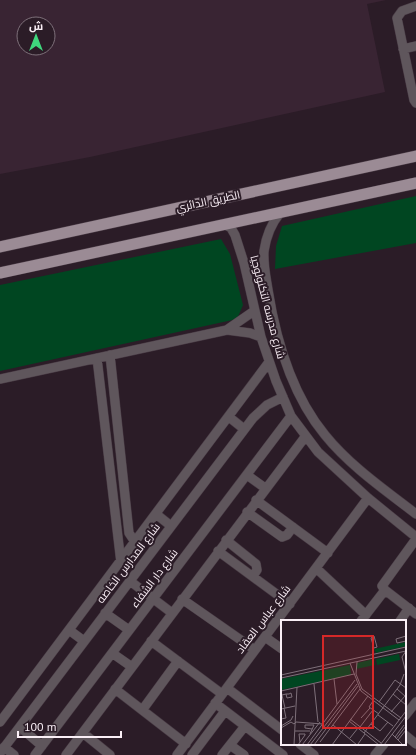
<svg xmlns="http://www.w3.org/2000/svg" width="416" height="755" font-family="'PT Sans',Cairo,sans-serif">
  <rect width="100%" height="100%" fill="#2b1c27"/>
  <path fill="#392433" fill-rule="evenodd" d="M0,0H386L367,4L385,92L90,157L0,174ZM24,24H48V48H24Z"/>
  <path fill="#004621" d="M416,196V243L275,269L276,246L282,226Z
    M221,239L230,254L243,305L237,319L0,371V285Z"/>
  <g fill="none" stroke-linecap="round" stroke-linejoin="round">
    <g stroke="#483a44" stroke-width="10">
      <path id="minor" d="M416,6L402,11L397,18L414,100L416,103
        M403,49L416,46
        M280,213C271,224 266,237 264,251C263,264 266,277 268,290C276,340 292,395 325,435C350,466 385,490 416,514
        M224,224L231,228L235,235L244,263L261,337L276,381L291,416L318,452L368,498L416,537
        M228,329L254,311
        M110,355L129,533L135,542
        M97,358L121,563
        M0,379L227,330L250,333L261,337
        M229,417L244,429
        M247,475L265,488
        M256,500L328,553
        M247,512L282,537L287,535L293,527
        M156,514L171,526
        M416,539L382,586L385,590L416,614
        M226,540L256,564L257,570L253,576
        M218,551L290,604
        M316,568L366,615
        M130,581L172,613
        M182,599L255,650
        M105,613L129,630
        M361,621L385,590
        M400,621L409,608
        M69,630L84,641
        M265,637L282,649
        M151,641L222,694
        M112,653L132,667
        M227,688L282,730
        M115,689L186,744
        M215,703L283,755
        M143,709L178,661
        M405,716L416,702
        M0,722L269,362
        M20,727L42,746
        M83,733L110,755
        M405,735L416,744
        M300,744L314,755
        M230,745L244,755
        M4,747L14,755
        M0,753L253,418L267,405L283,397
        M35,755L291,416
        M66,755L305,437
        M177,755L368,498
        M192,755L225,711
        M222,755L245,726
        M375,755L384,744"/>
    </g>
    <g stroke="#483a44" stroke-width="12">
      <path id="major" d="M0,247L416,156
        M0,273L416,183"/>
    </g>
    <use href="#minor" stroke="#5f565c" stroke-width="9"/>
    <use href="#major" stroke="#9b8b95" stroke-width="11"/>
  </g>
  <g text-anchor="middle" stroke-width="4" stroke-linejoin="round" paint-order="stroke">
    <g font-size="11" fill="#faeff6" stroke="#2b1c27">
      <text transform="translate(208 201) rotate(-12)" y="4">الطريق الدائري</text>
      <text transform="translate(268 307) rotate(75)" y="4">شارع مدرسه التكنولوجيا</text>
      <text transform="translate(128 563) rotate(-53)" y="4">شارع المدارس الخاصه</text>
      <text transform="translate(154 578) rotate(-53)" y="4">شارع دار الشفاء</text>
      <text transform="translate(263 619) rotate(-53)" y="4">شارع عباس العقاد</text>
    </g>
  </g>
  <g transform="translate(281 620)">
    <rect width="125" height="125" fill="#2b1c27"/>
    <path d="M125,22V26L95,33L93,29ZM118,34L119,40L96,45L95,39ZM93,39L94,45L75,49L76,43ZM69,45L70,55L0,70V59Z" fill="#004621"/>
    <path fill="none" stroke="#7e707a" stroke-width="1" d="M93,16L96,27L93,28L90,18ZM125,16L115,19L116,23L125,21M125,31L121,37L125,53M76,42L75,54L81,69L120,98M69,43L80,71L118,100M0,55L125,27M0,58L125,31M53,59L56,84M33,64L37,102M116,69L125,77M0,71L73,54M0,71L4,88M112,74L125,85M1,75L5,74H8L10,73L11,77L6,78L5,74M92,81L88,87L98,94M98,82L114,60L125,68M0,89L14,86M110,92L124,76M97,95L112,106M80,98L89,88M0,99L5,98L3,88M69,99L100,123M68,101L98,125M13,104L15,102L42,104M90,104L99,111L107,102M52,105L76,125M0,106L10,100L12,96M79,107L92,90M0,108L10,102L13,104M14,111H29M83,113L119,65L123,54M29,114L33,105H24V108L31,109M111,114L122,125M114,117L123,105M69,118L77,108M115,119L125,106M117,120L125,110M39,122L79,69M77,124L84,114M13,125L16,67M17,125L24,115V114H18L19,122M21,125L39,102M26,125L74,60M29,125L76,64M33,125L77,66M51,125L87,76M99,125L125,91M103,125L125,96"/>
    <path fill="#d62828" fill-opacity="0.15" stroke="#d62828" stroke-width="2" d="M42,16H92V108H42Z"/>
    <rect width="125" height="125" fill="none" stroke="#faeff6" stroke-width="2"/>
  </g>
  <g transform="translate(36 36)"><circle r="19" fill="#2b1c27" stroke="#7e707a"/>
  <path d="M0-3L7 15L0 10L-7 15Z" fill="#3fd77d"/>
  <text y="-6" font-size="11" font-weight="bold" text-anchor="middle" fill="#faeff6">ش</text>
  </g>
  <path d="M18 731v6h103v-6" fill="none" stroke="#faeff6" stroke-width="2"/>
  <text x="24" y="731" font-size="12" fill="#faeff6" stroke="#2b1c27" stroke-width="3" paint-order="stroke">100 m</text>
</svg>
